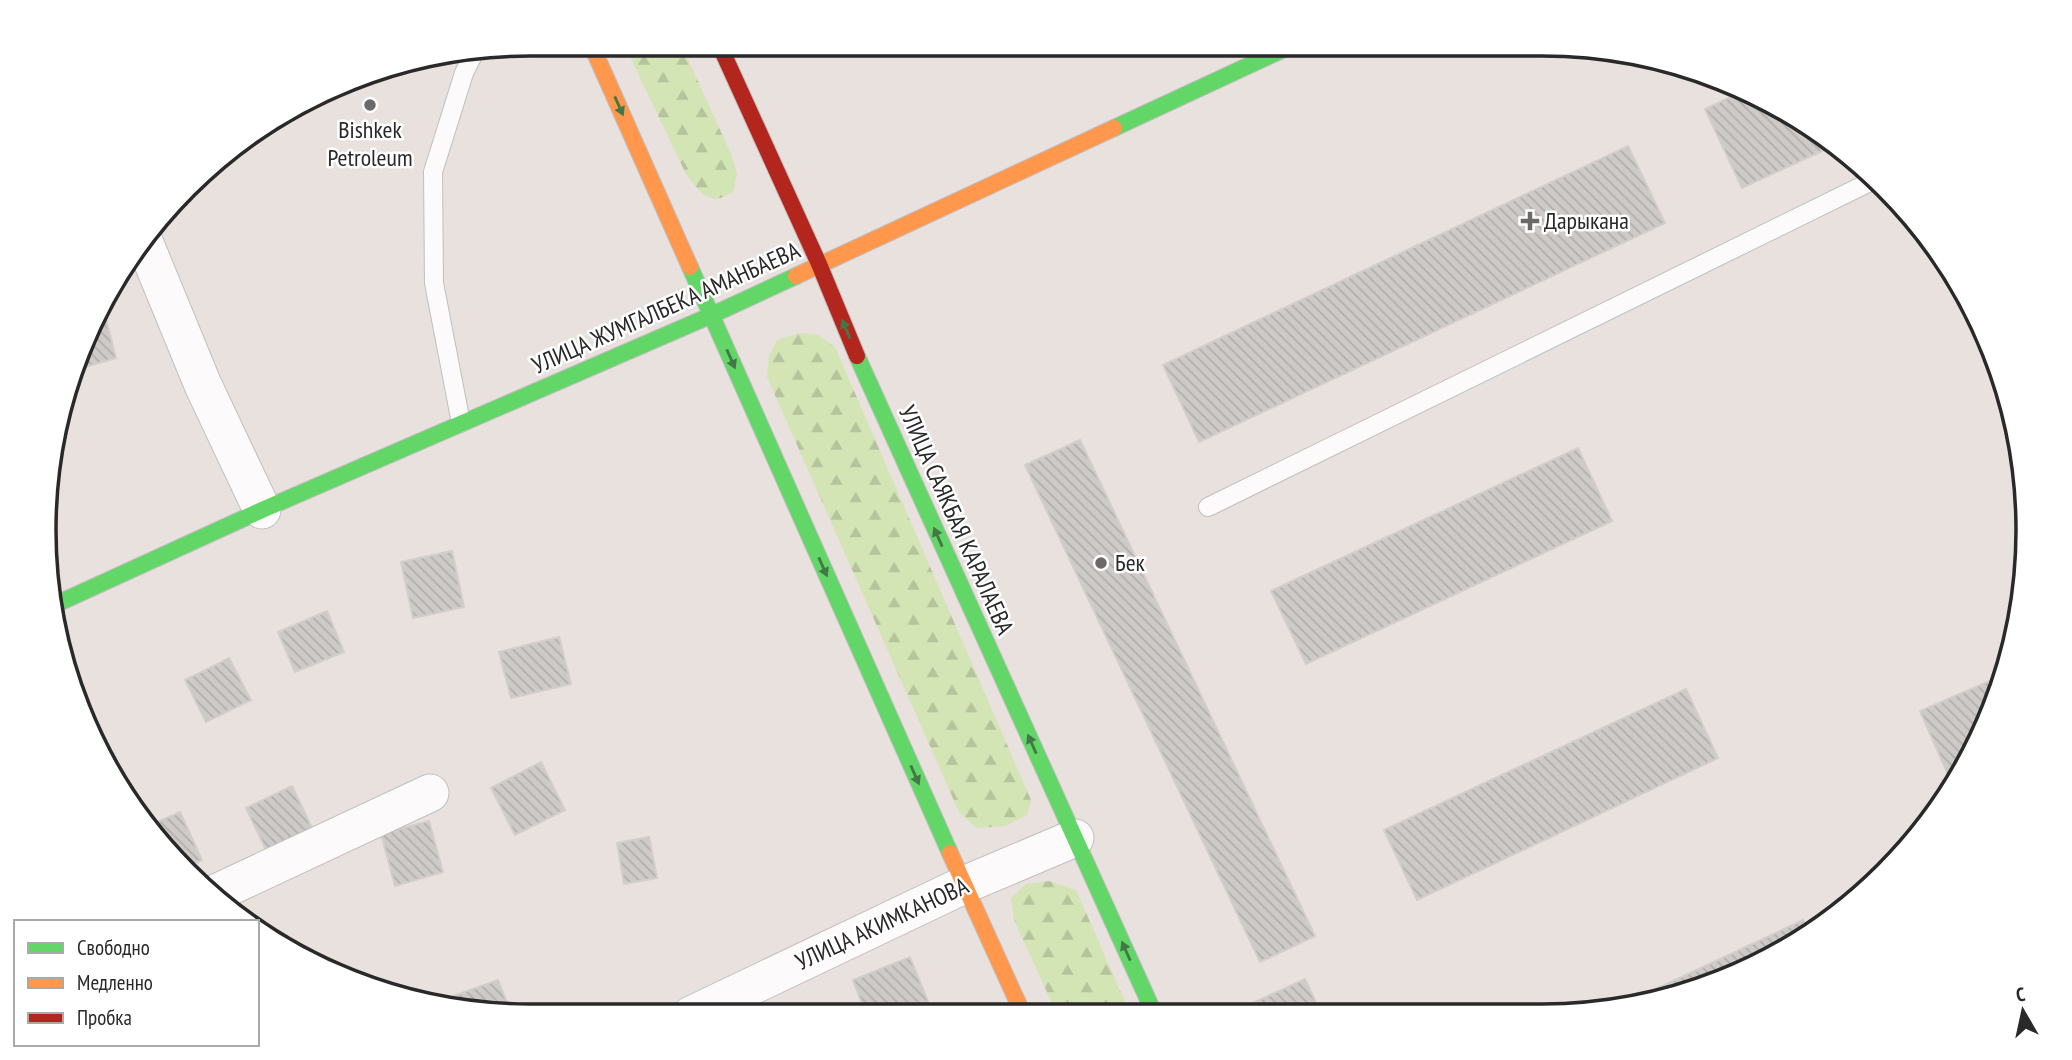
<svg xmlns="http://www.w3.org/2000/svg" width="2072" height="1060" font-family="'PT Sans Narrow',sans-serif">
  <defs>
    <pattern id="forest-firs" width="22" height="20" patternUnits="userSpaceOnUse" patternTransform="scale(1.75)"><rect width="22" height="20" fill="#d3e4b5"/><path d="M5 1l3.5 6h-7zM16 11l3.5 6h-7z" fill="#b5c49c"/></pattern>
    <pattern id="building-back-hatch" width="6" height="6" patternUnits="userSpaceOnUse" patternTransform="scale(1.75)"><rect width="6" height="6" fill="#cecac8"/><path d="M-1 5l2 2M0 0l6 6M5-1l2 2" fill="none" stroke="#b1aeac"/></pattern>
  </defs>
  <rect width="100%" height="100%" fill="#e8e1de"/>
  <path fill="url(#forest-firs)" d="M624,44H681L731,154L737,174L733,192L721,198L713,199L701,193L686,174Z
    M799,333L818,335L835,347L1031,800L1027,815L1005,826L976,828L959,812L767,377L769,355L777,340Z
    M1049,881L1076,890L1130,1013L1057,1014L1014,920L1011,898L1026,884Z"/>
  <path fill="url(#building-back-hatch)" stroke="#d3cdcb" stroke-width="2" d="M860,44H882L866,54Z
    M1746,90L1757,94L1837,144L1742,188L1705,109Z
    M1628,146L1665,223L1199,442L1163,365Z
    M105,315L116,358L78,369L98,317Z
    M1080,440L1315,936L1260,962L1025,465Z
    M1578,448L1612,521L1306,664L1271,591Z
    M452,551L464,607L413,618L401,562Z
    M327,611L344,652L295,672L278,632Z
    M559,637L571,684L511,698L499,652Z
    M229,658L251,700L206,722L185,680Z
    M1992,680L1998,692L1978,745L1952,784L1920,711Z
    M1686,689L1718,758L1417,900L1384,830Z
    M541,762L565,810L515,835L491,788Z
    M292,786L313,830L267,852L246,808Z
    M180,812L202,860L183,869L151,825Z
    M429,821L443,872L395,886L381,834Z
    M649,837L657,878L624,884L617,843Z
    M1803,920L1809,932L1728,979L1609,1011Z
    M910,957L931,1009L918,1014H866L853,980Z
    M1305,979L1321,1013H1247L1244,1007Z
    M498,980L512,1015H499L445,1006L442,1000Z"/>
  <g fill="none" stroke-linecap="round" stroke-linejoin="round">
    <g stroke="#c1bfc0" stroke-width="20">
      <path id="lane" d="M461,423L434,283L433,172L464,73L474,53
        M1208,507L1876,179"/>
    </g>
    <g stroke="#c1bfc0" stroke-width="39">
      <path id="street" d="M143,239L203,385L262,510
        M214,894L430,793
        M691,1015L964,885L1075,838"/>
    </g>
    <g stroke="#c1bfc0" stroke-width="18">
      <path id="fast" d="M1114,128L1295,44
        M690,267L950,853
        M857,356L1154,1013
        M52,606L262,510L712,315L796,276"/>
    </g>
    <g stroke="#c1bfc0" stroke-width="18">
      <path id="slow" d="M591,44L690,267
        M796,276L1114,128
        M950,853L1023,1014"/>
    </g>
    <g stroke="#c1bfc0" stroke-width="18">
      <path id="jam" d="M719,44L819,264L857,356"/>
    </g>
    <use href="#lane" stroke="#fcfafa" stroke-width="18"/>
    <use href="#street" stroke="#fcfafa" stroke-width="37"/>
    <use href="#fast" stroke="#63d668" stroke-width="16"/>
    <use href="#slow" stroke="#ff974d" stroke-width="16"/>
    <use href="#jam" stroke="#b3261e" stroke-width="16"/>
  </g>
  <defs><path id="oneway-solid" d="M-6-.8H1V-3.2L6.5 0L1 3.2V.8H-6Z" transform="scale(1.75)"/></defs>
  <g fill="#437745">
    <use href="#oneway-solid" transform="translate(619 106) rotate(66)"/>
    <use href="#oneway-solid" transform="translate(846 329) rotate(-113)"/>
    <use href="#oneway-solid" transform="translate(731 359) rotate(66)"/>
    <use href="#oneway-solid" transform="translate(938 537) rotate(-114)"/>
    <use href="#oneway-solid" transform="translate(823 567) rotate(66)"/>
    <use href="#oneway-solid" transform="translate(1032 744) rotate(-114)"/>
    <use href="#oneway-solid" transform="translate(915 775) rotate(66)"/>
    <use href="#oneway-solid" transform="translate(1126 951) rotate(-114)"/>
  </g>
  <g fill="#6c6968" stroke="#fff" stroke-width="2.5">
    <circle cx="370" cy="105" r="7"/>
    <path d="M1526.5 210.5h7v7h7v7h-7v7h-7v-7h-7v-7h7z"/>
    <circle cx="1101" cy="563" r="7"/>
  </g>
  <g text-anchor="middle" stroke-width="5" stroke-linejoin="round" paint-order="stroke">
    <g font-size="24" fill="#292929" stroke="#fff" text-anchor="start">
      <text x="370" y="138" text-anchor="middle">Bishkek<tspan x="370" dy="28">Petroleum</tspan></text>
      <text x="1544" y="229">Дарыкана</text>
      <text x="1115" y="571">Бек</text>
    </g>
    <g font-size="24" fill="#292929" stroke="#fff">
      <text transform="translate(666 308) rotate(-24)" y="8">УЛИЦА ЖУМГАЛБЕКА АМАНБАЕВА</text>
      <text transform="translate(956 520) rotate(66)" y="8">УЛИЦА САЯКБАЯ КАРАЛАЕВА</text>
      <text transform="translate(882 924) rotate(-25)" y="8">УЛИЦА АКИМКАНОВА</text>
    </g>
  </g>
  <path d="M0 0H2072V1060H0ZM530 56H1542A474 474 0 0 1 2016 530V530A474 474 0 0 1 1542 1004H530A474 474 0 0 1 56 530V530A474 474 0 0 1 530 56Z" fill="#fff" fill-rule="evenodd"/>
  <path fill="none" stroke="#292929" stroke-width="3.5" d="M530 56H1542A474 474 0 0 1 2016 530V530A474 474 0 0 1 1542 1004H530A474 474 0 0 1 56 530V530A474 474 0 0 1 530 56Z"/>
  <rect x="14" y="920" width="245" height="126" fill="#ffffff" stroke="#a9a9a9" stroke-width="2"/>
  <rect x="28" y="943" width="35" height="10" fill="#63d668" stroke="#a9a9a9" stroke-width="2"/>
  <text x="77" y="955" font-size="21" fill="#292929">Свободно</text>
  <rect x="28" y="978" width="35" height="10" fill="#ff974d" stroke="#a9a9a9" stroke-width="2"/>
  <text x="77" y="990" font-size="21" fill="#292929">Медленно</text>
  <rect x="28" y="1013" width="35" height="10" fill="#b3261e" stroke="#a9a9a9" stroke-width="2"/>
  <text x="77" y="1025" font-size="21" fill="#292929">Пробка</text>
  <g transform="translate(2023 1011) rotate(351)" stroke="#ffffff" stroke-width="5" paint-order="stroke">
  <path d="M0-5L12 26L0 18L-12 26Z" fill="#292929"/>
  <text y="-10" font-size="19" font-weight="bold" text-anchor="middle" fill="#292929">С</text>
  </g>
</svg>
